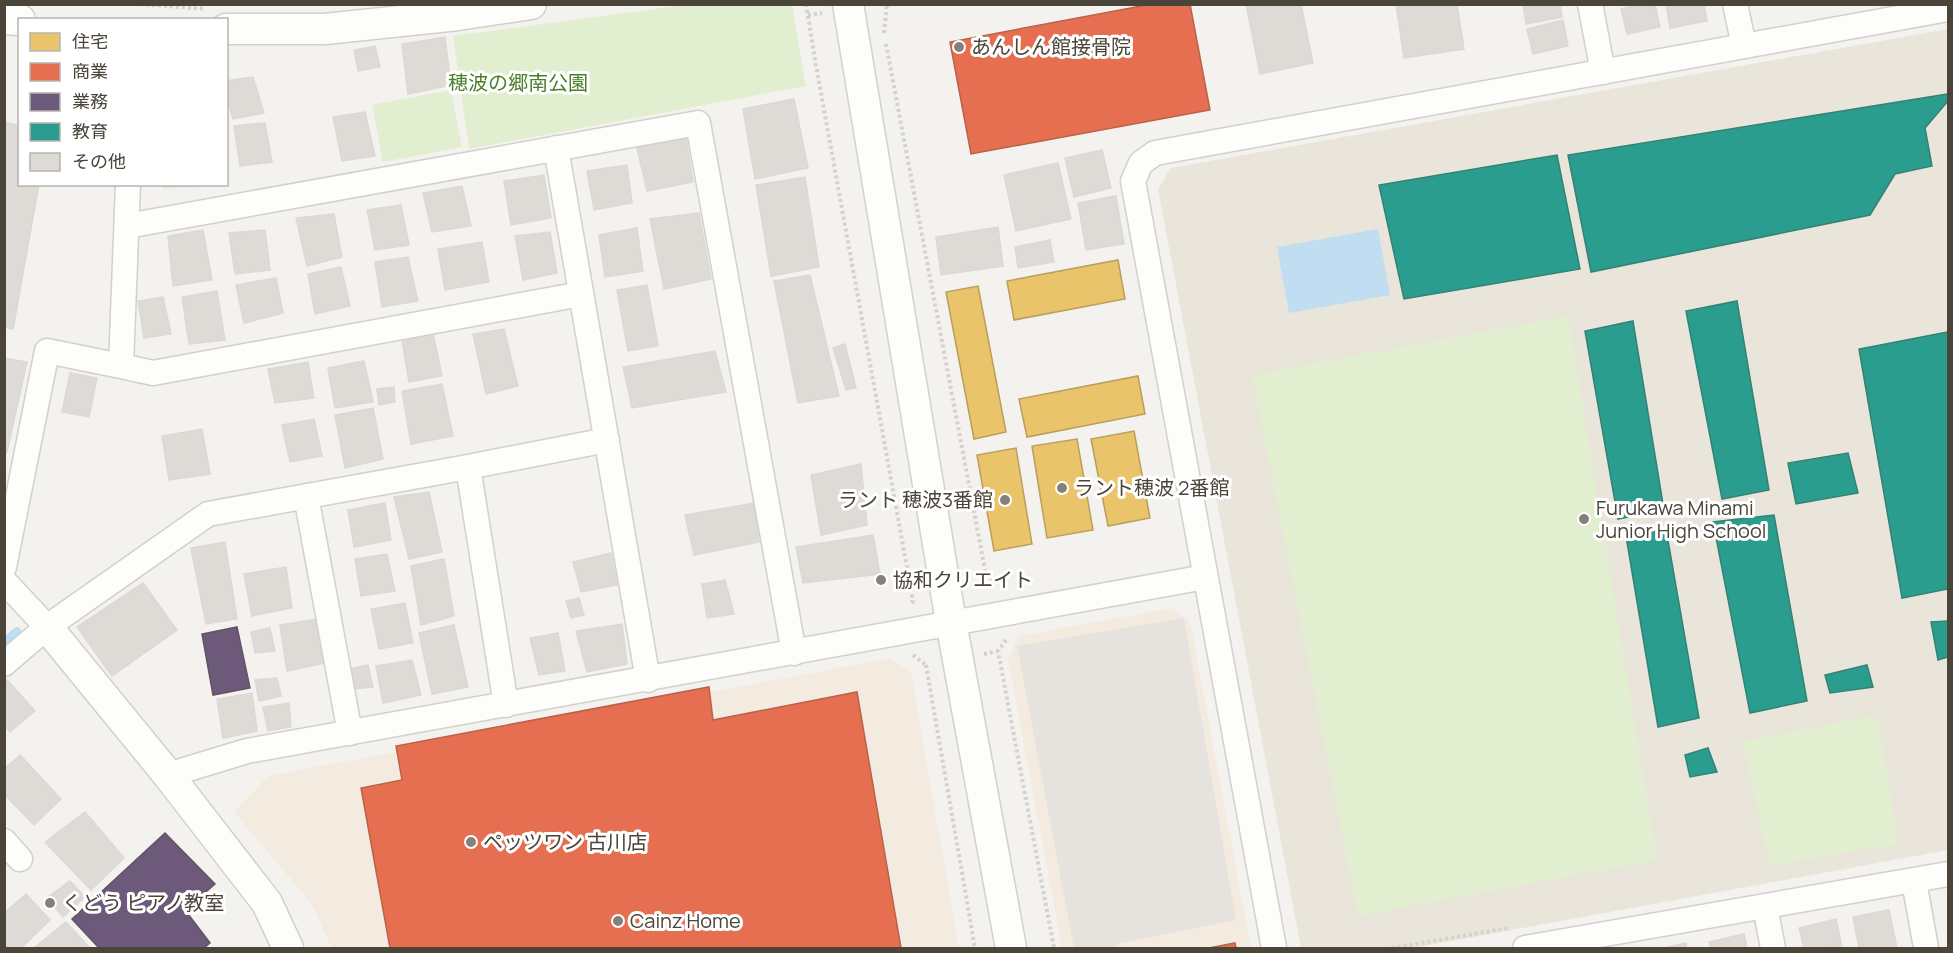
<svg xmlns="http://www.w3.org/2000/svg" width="1953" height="953" font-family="Manrope,'Noto Sans JP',sans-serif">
  <rect width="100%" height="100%" fill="#f4f2ee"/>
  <path fill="#f3ebdf" d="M1172,608L1190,621L1251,948H1062L1008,659L1019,636Z
    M891,658L911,673L959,948H332L311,903L234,812L268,776Z"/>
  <path fill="#eae5da" d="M1948,29V850L1413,948H1301L1158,189L1171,168Z"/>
  <path fill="#e1eecf" d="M685,5H792L806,86L469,149L453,36Z
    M451,90L462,147L383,162L372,105Z
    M1568,316L1657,860L1358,916L1252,375Z
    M1878,715L1898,844L1769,866L1743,741Z"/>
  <path fill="#e6e3df" d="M1184,618L1236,920L1116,944L1117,948H1074L1017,646Z"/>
  <path fill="#c0ddf1" d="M1378,229L1390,295L1289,313L1277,247Z"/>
  <path fill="#e9c46a" stroke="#ba9e5b" stroke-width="1.5" d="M1118,260L1125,299L1014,320L1007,281Z
    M978,286L1006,432L974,439L946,292Z
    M1138,376L1145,414L1027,437L1019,399Z
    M1134,431L1150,518L1108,526L1091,439Z
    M1077,439L1093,530L1047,538L1032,446Z
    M1016,448L1032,544L994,551L977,455Z"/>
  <path fill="#e76f51" stroke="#b8624a" stroke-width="1.5" d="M1152,4H1190L1210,110L971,154L950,42Z
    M709,687L713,720L857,692L901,948H390L361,788L402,780L396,746Z
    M1235,943L1236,948H1209Z"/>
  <path fill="#6d597a" stroke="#635366" stroke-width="1.5" d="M237,627L250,688L213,695L202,634Z
    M165,833L215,884L185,910L210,943L204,948H99L72,919Z"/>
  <path fill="#2a9d8f" stroke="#348275" stroke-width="1.5" d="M1948,94V101L1925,128L1932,166L1895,174L1870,215L1591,272L1568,155Z
    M1557,155L1580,269L1404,299L1379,185Z
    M1737,301L1769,490L1722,499L1686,311Z
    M1633,321L1664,510L1618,519L1585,331Z
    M1948,332V589L1902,598L1859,349Z
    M1848,453L1858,493L1796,504L1788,463Z
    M1774,515L1807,701L1750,713L1713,522Z
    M1666,529L1699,718L1658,727L1626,536Z
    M1948,621V657L1938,660L1931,622Z
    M1867,665L1873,687L1830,693L1825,675Z
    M1708,748L1717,772L1690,777L1685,755Z"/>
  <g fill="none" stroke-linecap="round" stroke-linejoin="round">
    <path stroke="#c0ddf1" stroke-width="8" d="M4,642L17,631"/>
  </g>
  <path fill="#dedbd6" stroke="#dcd9d4" stroke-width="1.5" d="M1246,4H1301L1313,63L1260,74Z
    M1396,4H1457L1464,49L1404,58Z
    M1523,4H1560L1562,17L1526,24Z
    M1640,4H1655L1660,27L1627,34L1621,9Z
    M1666,4H1704L1707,21L1670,28Z
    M1563,20L1568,46L1533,54L1527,29Z
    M445,37L451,85L408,94L402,44Z
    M375,46L380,67L358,71L354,50Z
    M253,77L264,113L233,119L226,95V81Z
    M794,99L808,168L755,179L743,109Z
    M365,112L375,156L342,161L333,117Z
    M4,122L20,126V184H39L13,329L4,327Z
    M265,123L272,162L240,166L234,126Z
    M686,137L693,182L647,191L637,148Z
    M1102,150L1111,188L1074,197L1065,158Z
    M1058,163L1071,219L1016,231L1004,175Z
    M627,165L632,203L594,210L587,171Z
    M544,175L551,218L511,225L504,181Z
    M805,177L819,267L771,276L756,185Z
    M163,184H196V186L163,187Z
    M462,186L471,226L432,232L423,193Z
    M1116,196L1124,244L1086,250L1078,203Z
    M401,205L409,245L375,250L367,210Z
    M699,213L711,279L664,289L650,219Z
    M334,214L342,257L307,266L296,218Z
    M998,227L1003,266L941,275L936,237Z
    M637,228L643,271L605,277L599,235Z
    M203,230L212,280L173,286L168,236Z
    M265,230L270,270L235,274L229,233Z
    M550,232L557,273L523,280L515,236Z
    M1050,240L1054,262L1018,268L1015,247Z
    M482,242L489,282L445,290L438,249Z
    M408,257L418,301L382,307L375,262Z
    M341,267L350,306L315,314L308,274Z
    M810,275L839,396L798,403L774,281Z
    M276,278L283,313L244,323L236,285Z
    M647,285L658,346L628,351L617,290Z
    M217,291L225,340L189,344L182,297Z
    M163,297L171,334L144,338L138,301Z
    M504,329L518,386L486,394L473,334Z
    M433,333L442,376L409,382L402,340Z
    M845,344L856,388L846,390L833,348Z
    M715,351L726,392L632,408L623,367Z
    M4,358L27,362L7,452H4Z
    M364,361L373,402L335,408L328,368Z
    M308,362L314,398L275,403L268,369Z
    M70,373L97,378L89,417L62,412Z
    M442,384L453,436L411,444L402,391Z
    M394,387L395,402L379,405L377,389Z
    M373,408L383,459L345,468L335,415Z
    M314,419L322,456L290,462L282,425Z
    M202,429L210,474L169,480L162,436Z
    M861,464L867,525L821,535L811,475Z
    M429,492L442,552L409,559L394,497Z
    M385,503L391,540L354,547L348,510Z
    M754,503L759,542L694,555L685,515Z
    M873,535L880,574L803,583L796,547Z
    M225,542L237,619L206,624L191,548Z
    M611,553L617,585L581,592L573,562Z
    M387,554L395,591L361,596L355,559Z
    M444,559L454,616L421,625L411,566Z
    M286,567L292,608L252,616L244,574Z
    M725,580L734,614L707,618L702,584Z
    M143,583L177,630L112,676L77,627Z
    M579,598L584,615L571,618L566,601Z
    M405,603L413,643L379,649L371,609Z
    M317,619L325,663L287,671L280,625Z
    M622,624L627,664L587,672L576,631Z
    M454,625L468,687L432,694L419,633Z
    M270,628L275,651L255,653L251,632Z
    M558,633L565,671L539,675L530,638Z
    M412,660L421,695L383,703L376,666Z
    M368,665L373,687L352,689L349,669Z
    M277,678L281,696L259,701L255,680Z
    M7,680L35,711L10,732L4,725V681Z
    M252,693L257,731L223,738L217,699Z
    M289,703L291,727L268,731L263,707Z
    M20,755L61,799L34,825L4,794V769Z
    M85,812L124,858L91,890L45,842Z
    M70,881L85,897L63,917L47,898Z
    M26,894L50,920L21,948H4V913Z
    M1889,910L1897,948H1859L1853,917Z
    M1836,919L1842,947L1804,948L1799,928Z
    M66,922L90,948H34Z
    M1744,934L1747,948H1711L1709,942Z
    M1686,943L1687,948H1664Z"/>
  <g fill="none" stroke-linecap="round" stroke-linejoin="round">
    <g stroke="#d2d0cb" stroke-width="27">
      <path id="minor" d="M1590,4L1603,72
        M1735,4L1744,46
        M556,148L648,680
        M128,184L121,366L153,373L581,294
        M127,226L698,123L794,653
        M468,467L506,705
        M306,496L350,733
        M4,567L47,351L121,366
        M4,581L47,627
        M4,664L47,627L208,514L468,467L607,440
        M168,775L247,751L1205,577
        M4,841L20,859
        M1914,881L1926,948
        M1765,907L1773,948
        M1274,948L1133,181L1141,163L1155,153L1948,9
        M1525,948L1948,874"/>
    </g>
    <g stroke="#d2d0cb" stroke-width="33">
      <path id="tertiary" d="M848,4L951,622L1011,948
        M4,19L20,20
        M226,29H325L458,15L531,4
        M47,627L168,775L267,903L288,948"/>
    </g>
    <path stroke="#d3d2cc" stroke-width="4" stroke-dasharray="3 3" stroke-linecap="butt" d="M140,4L205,9
      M806,4L815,60L910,584L913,601L910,605
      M808,15L822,13
      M884,33L887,4
      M886,44L986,575L1004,587
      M1006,640L998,651L1054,948
      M984,654L998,651
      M913,655L926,665
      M926,665L975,948
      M1392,948L1508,928"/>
    <use href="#minor" stroke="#fdfdfc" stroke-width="24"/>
    <use href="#tertiary" stroke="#fdfdfc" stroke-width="30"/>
  </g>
  <g fill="#868178" stroke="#fff" stroke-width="2">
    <circle cx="959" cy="47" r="6"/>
    <circle cx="1062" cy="488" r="6"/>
    <circle cx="1005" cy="500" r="6"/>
    <circle cx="1584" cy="519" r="6"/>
    <circle cx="881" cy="580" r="6"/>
    <circle cx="471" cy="842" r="6"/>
    <circle cx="50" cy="903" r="6"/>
    <circle cx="618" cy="921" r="6"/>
  </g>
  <g text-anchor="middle" stroke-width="6" stroke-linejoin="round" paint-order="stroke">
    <g font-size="20" fill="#4b4439" stroke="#fff" text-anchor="start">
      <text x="971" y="54">あんしん館接骨院</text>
      <text x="1074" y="495">ラント穂波 2番館</text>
      <text x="993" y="507" text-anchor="end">ラント 穂波3番館</text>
      <text x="1596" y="515">Furukawa Minami<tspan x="1596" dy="23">Junior High School</tspan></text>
      <text x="893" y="587">協和クリエイト</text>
      <text x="483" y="849">ペッツワン 古川店</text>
      <text x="62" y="910">くどう ピアノ教室</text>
      <text x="630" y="928">Cainz Home</text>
    </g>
    <g font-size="20" fill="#4a7f2a" stroke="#fff">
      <text x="518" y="90">穂波の郷南公園</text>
    </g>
  </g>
  <rect width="1953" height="953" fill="none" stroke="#4b4439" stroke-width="12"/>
  <rect x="18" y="18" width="210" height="168" fill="#ffffff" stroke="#b7b4b0" stroke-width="1.5"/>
  <rect x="30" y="33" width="30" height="18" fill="#e9c46a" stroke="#b7b4b0" stroke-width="1.5"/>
  <text x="72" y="48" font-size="18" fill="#4b4439">住宅</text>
  <rect x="30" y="63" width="30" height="18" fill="#e76f51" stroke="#b7b4b0" stroke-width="1.5"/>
  <text x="72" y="78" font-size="18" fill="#4b4439">商業</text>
  <rect x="30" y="93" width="30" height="18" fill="#6d597a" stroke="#b7b4b0" stroke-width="1.5"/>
  <text x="72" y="108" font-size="18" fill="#4b4439">業務</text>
  <rect x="30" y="123" width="30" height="18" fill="#2a9d8f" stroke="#b7b4b0" stroke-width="1.5"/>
  <text x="72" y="138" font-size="18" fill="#4b4439">教育</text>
  <rect x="30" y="153" width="30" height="18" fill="#dedbd6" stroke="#b7b4b0" stroke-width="1.5"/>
  <text x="72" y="168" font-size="18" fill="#4b4439">その他</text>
</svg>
